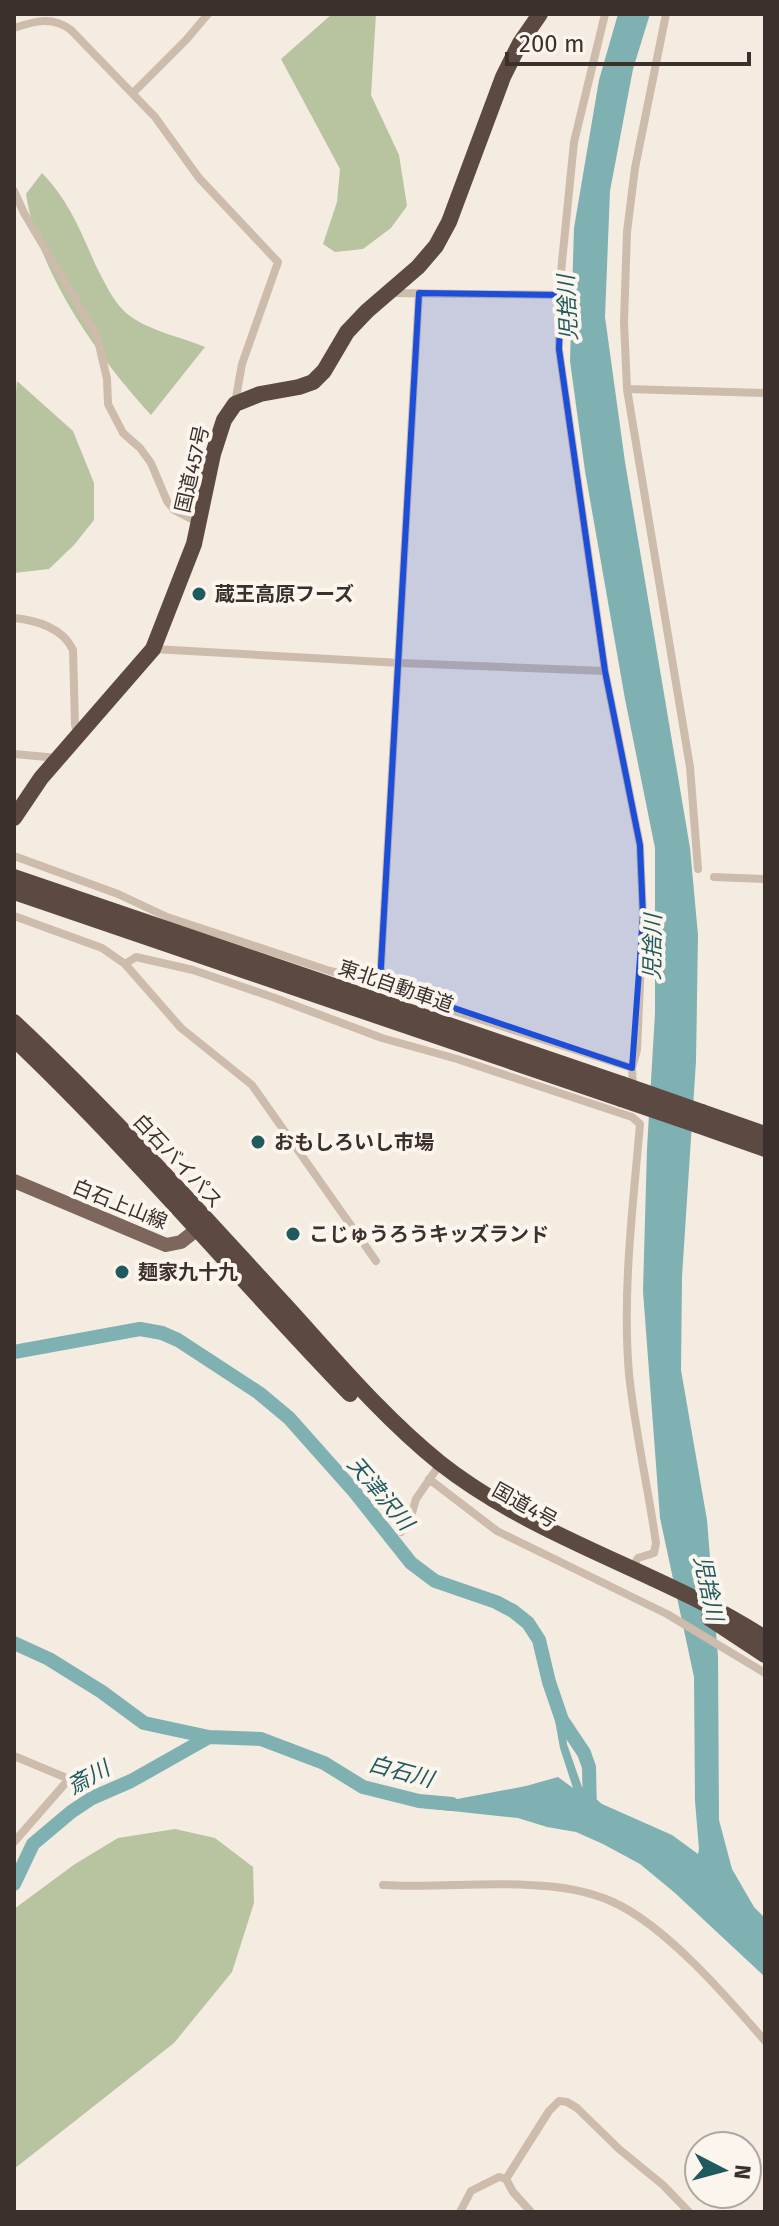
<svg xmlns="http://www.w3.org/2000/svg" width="779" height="2226" font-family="'Fira Sans','Noto Sans JP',sans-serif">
  <rect width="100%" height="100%" fill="#f4ebe1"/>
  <path fill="#b8c4a0" d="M332,14H376L371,95L399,155L407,206L391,228L363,249L335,252L323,244L337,202L340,169L281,59Z
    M42,173C67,198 81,231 95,264C103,279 112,300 125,312C145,330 181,337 205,347L151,415C98,357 38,273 26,194Z
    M17,381L73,431L94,483V520L74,545L49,569L14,573V414Z
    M175,1829L215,1838L253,1867L254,1903L232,1972L174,2043L14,2169V1909L75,1864L118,1838Z"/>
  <path fill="#7fb0b2" d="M618,14H650L633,69L610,191L605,317L625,462L690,848L698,935L696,1061L682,1277L681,1370L707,1520L718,1657L719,1820L732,1869L754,1907L765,1918V1977L675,1893L640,1864L603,1844L576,1832L547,1827L518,1818L415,1807L526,1786L558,1777L573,1788L560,1748L552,1704L564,1709L567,1744L582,1787L602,1804L672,1835L698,1854L699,1849L695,1801L694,1677L660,1518L643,1291L647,1149L655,1013V848L625,699L585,471L570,361L574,228L599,80Z"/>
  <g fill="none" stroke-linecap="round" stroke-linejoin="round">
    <path stroke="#7fb0b2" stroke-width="14" d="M14,1352L140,1329L162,1333L178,1340L259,1393L289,1418L353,1490L411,1563L435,1581L496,1602L513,1611L528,1623L539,1640L549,1682L562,1720L584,1753L589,1767L590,1814
      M14,1643L49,1659L102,1692L144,1723L209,1737L261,1739L324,1763L363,1787L419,1801L452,1804
      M14,1884L33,1844L71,1812L92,1798L131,1781L209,1737"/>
    <path stroke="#cdbbac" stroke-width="8" d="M605,14L574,142L561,272L559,349L605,671L640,845L643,916L637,1050L632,1068L633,1089
      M666,14L635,168L627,232L624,322L627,389L690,767L698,869
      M14,28C35,21 52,16 71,30L155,117L199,178L278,262L242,364L235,403
      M133,93L186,40L208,14
      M14,191L24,213L97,336L107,379L108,404L123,433L140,448L151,463L167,501L174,510L199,523
      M392,293L561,295
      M627,389L765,393
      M14,618C36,620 63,628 73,650L75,725L78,734
      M154,649L400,663L605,671
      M14,754L58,758
      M14,856L118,894L167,917L330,971L380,983L448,1009L632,1068
      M714,877L765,879
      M14,916L102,948L125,964L181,1028L252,1085L376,1261
      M125,964L136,957L193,970L275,998L382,1038L457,1059L632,1117L640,1124C633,1206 622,1292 629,1374C635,1431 648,1487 656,1543L654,1553L638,1558L632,1568
      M380,983L419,293
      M429,1479L497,1531L667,1614L765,1673
      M401,1532L410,1520L416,1499L440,1464
      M14,1756L69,1779L14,1842
      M383,1885C432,1888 481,1882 529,1885C556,1886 589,1891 613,1902C666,1926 727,1997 765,2041
      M506,2179L549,2111L559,2101L567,2102L577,2108L619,2149L663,2185L689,2212
      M506,2179L513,2192L531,2212
      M460,2212L471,2191L499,2177L506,2179"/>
    <path stroke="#7d675c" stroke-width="14" d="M14,1181L166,1245L181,1242L205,1223"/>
    <path stroke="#5c4a42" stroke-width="16" d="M14,818L41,778L153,649L194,544L213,454L224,420L235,404L260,394L299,387L313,382L324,371L347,332L367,311L418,267L436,246L449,222L503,77L520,43L540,14
      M14,877L622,1084
      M14,892L621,1099
      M14,1022C110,1112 198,1210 287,1307C336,1361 383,1417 440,1463C538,1540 661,1571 765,1638
      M14,1039C132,1151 237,1277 350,1394
      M702,1112L765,1134
      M697,1125L765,1149
      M709,1618L765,1655"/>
    <path stroke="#5c4a42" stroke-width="16" d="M622,1084L702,1112
      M621,1099L697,1125"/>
  </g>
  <path fill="#1d4ed8" fill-opacity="0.2" stroke="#1d4ed8" stroke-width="6" stroke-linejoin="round" d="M419,293L561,295L559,349L605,671L640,845L643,916L632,1068L380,983Z"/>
  <g fill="#1f5a5e" stroke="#fbf5ee" stroke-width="3">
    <circle cx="199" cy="594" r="8"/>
    <circle cx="258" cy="1142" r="8"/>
    <circle cx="293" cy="1234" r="8"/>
    <circle cx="122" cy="1272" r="8"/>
  </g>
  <g text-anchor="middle" stroke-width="8" stroke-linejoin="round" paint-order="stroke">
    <g font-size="20" fill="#3b302b" stroke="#fbf5ee">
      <text transform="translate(192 469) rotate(-77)" y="7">国道457号</text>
      <text transform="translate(396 986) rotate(19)" y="7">東北自動車道</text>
      <text transform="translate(178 1161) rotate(47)" y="7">白石バイパス</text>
      <text transform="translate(120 1204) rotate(22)" y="7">白石上山線</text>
      <text transform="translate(525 1505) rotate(29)" y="7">国道4号</text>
    </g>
    <g font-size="20" font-weight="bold" fill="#3b302b" stroke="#fbf5ee" text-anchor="start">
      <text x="215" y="601">蔵王高原フーズ</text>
      <text x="274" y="1149">おもしろいし市場</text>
      <text x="309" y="1241">こじゅうろうキッズランド</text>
      <text x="138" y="1279">麺家九十九</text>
    </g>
    <g font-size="22" font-style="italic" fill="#1f5a5e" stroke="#fbf5ee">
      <text transform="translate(567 308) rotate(-93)" y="8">児捨川</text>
      <text transform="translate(652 947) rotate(-89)" y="8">児捨川</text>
      <text transform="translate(381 1493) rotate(50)" y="8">天津沢川</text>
      <text transform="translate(709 1588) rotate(78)" y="8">児捨川</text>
      <text transform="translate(401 1771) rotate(15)" y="8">白石川</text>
      <text transform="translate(88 1777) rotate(-29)" y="8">斎川</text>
    </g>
  </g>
  <rect width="779" height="2226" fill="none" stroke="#3b302b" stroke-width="32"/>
  <g transform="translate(723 2170) rotate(96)"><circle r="38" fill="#fbf5ee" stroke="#aea6a0" stroke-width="2"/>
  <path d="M0-6L14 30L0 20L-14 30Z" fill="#1f5a5e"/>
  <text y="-12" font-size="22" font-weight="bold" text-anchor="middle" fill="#3b302b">N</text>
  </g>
  <path d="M507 52v12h242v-12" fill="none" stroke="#3b302b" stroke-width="4"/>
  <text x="519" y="52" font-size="24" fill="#3b302b" stroke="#fbf5ee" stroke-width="6" paint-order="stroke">200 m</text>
</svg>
